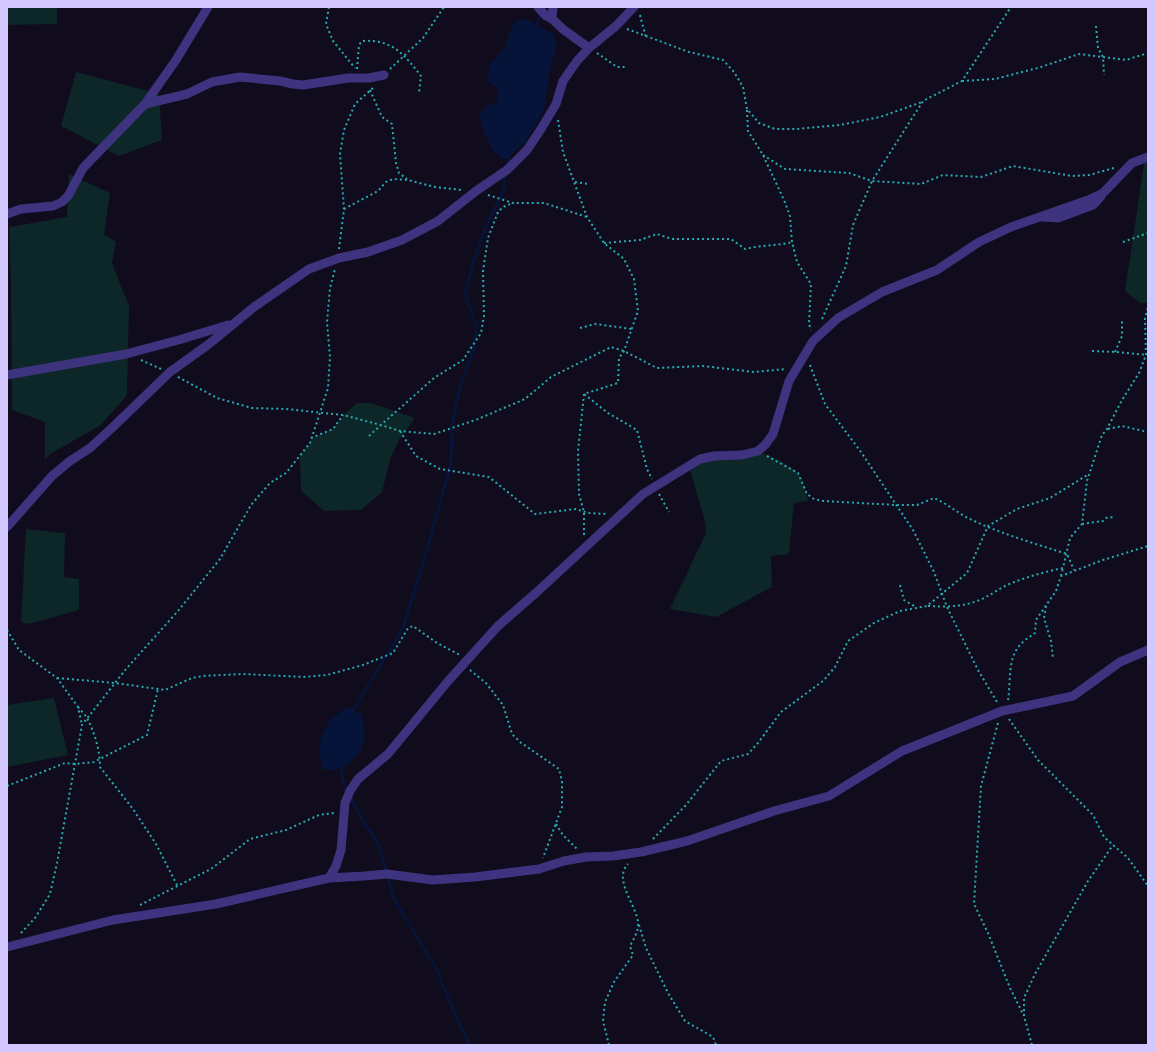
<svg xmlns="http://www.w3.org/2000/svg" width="1155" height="1052" font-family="'Asap Condensed',sans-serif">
  <rect width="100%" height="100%" fill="#100b1d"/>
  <path fill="#0d2627" d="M7,7H57V24L7,25Z
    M76,72L159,94L162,140L119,156L61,126Z
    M1145,157H1148V303H1140L1125,291Z
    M69,174L110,193L104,234L116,242L112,263L129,306L127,395L101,425L50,454L45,460V422L12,410L11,285L9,227L67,217Z
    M357,403H371L415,418L399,440L390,460L382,492L361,510L324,511L301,491L300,455L310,443L311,439L333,429L343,415Z
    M758,451C771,457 787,463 797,472C802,477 807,493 808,501L794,503L789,554L771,556L772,587L716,617L670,609L706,533L705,522L690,469L707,460Z
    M26,529L65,533L64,577L79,579V610L29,624L21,622Z
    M54,698L68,755L7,767V705Z"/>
  <path fill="#06143a" d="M525,19L552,33L557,44L550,70L544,110L525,143L504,160L494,152L485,135L479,114L488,105L497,101L498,94L497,88L486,81L490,64L504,48L514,22Z
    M345,708H350L362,715L365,738L359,753L348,764L330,771L323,769L319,750L321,737L329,721Z"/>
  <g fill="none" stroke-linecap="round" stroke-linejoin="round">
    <path stroke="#06143a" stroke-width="3" d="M536,29L540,11
      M507,166L510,154
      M352,712L403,628L424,560L451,464L452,425L460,387L473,351L477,327L465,294L474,260L487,224L503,191L506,173
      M341,763L343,783L347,791
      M350,796L364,823L378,843L394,899L437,970L455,1015L470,1045"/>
    <path stroke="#27acb2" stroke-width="2" stroke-dasharray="2 3" stroke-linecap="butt" d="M329,7L326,24L333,41L355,68
      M640,15L642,23L646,37
      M1096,26L1098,48L1103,57L1104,75
      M627,29L689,52L723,60L734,72L743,87L747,109L759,123L775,129H796L840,125L880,117L922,102
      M597,53L617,67H627
      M357,69L359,45L362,41C392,39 404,54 421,76L419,93
      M390,69L423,38L444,7
      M962,81L995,79L1041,67L1079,54L1126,60L1148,53
      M370,90L382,117L392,124L396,163L399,173L407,179
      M747,110L748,131L763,155L784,200L790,216L792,242L797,262L811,284L809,324L811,330
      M558,120L563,152L587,217L604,243L624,259L634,279L638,311L624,351L619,358L618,383L584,394L608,413L637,430L647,469L652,479
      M763,155L785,169L849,173L872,181L921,184L943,175L981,177L1013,166L1072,176L1089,175L1114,168
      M575,182L589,184
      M488,195L513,203H544L587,217
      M344,209L378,191L386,182L393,179L408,180L435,187L462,190
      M1123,242L1148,233
      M604,243L640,240L657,234L672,239H731L745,249C760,245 777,246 792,242
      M339,249L344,209L340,154L344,130L355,104L374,87
      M822,319L846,266L853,225L872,181L923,101L962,81L1011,7
      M580,328L595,324L632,329
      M1092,351L1116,352L1148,355
      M1115,352L1122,336V320
      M141,360L161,369
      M810,365L825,404L861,452L913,530L934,572L947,607L978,670L997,702
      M178,377L217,398L252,408L286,409L343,415L381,425L434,378L463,360L481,333L484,316L483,271L488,238L498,212L503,207L513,203
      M1108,429L1122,426L1148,432
      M400,431L416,456L440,469L489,477L535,514L576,509L588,513L607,514
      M369,436L381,425L400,431L434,434L452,428L478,419L525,399L551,377L611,347L624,351L657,368L703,366L754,372L786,369
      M311,438L333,429L343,415
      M767,456L798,473L807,494L814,499L823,501L896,505H917L934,498C946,503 955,511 966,517C998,533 1033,543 1067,554L1074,570
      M659,494L669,512
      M1082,524L1103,521L1106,518L1115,517
      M584,535V512L579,494L578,451L584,394
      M1061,576L1063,568
      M900,585L904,600L916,607
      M928,606C945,607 961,607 977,601C988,597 997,590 1007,585C1026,577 1044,572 1063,568L1070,538L1082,524L1087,481L1102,435L1107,429L1122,400L1139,373L1146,355L1145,318L1148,307
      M1046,606L1044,618L1051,641L1053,659
      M7,630L19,650L57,678L78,707L82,725
      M470,670L486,683L503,705L512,734L520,742L559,769L562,782V807L543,858
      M57,678L115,683L165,690L192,678L203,676L243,674L303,677L327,675L363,665L393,653L408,628L413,626L437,643L460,655
      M1008,700C1011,683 1007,659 1020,645C1024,640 1030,637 1035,633L1036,620L1056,591L1061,576L1103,560L1148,546
      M78,707C81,711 86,715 88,720C95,734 100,751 100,767L133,809L156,844L177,885
      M1009,719L1038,760L1093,815L1104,837L1128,858L1148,886
      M998,723L981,786L974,904L988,933L1010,988L1024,1016
      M7,786L65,763L75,764L94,762L147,735L158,689
      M556,824L563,835L577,849
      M653,839L686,805L721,761L748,754L758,743L781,712L823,681L835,667L848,641L874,623L900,611L927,606L967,573L988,526L1017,509L1050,498L1089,474
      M140,905L211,869L250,839L286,830L319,815L334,813
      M639,925L646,948L668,993L685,1021L713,1037L716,1045
      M21,933L35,918L50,894L57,863L82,725L126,669L178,611L220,559L251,505L270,483L286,473L310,443L328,388L330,357L327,322L330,288L335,269
      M609,1045L603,1021L605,1002L614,982L633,955L630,946C634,938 639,931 638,922C636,905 613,879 628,864
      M1032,1045L1024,1016V998L1035,974L1088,881L1113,845"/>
    <path stroke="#3e337e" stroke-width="9" d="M538,7L545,15L552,19
      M553,7L552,19L564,30L589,48
      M145,104L187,94L212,82L240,77L280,81L293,84L303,85L348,78H369L384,75
      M7,214L21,209L53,206L62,202L68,196L83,168L145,104L176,60L208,7
      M1042,217L1058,218L1093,205L1096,202L1101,196
      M7,375L126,354L182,339L228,325
      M7,527L52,476L70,461L90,448L113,427L170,372L209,344L254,307L309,269L339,258L368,252L402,240L438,221L476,191L507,170L527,150L541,129L556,104L563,81L577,61L589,48L616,26L634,7
      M329,878L336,866L341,850L345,803L350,791L358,779L388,754L449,680L498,626L538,591L643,494L700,459L714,456L742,455L758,451L765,445L773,434L789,381L813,341L838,318L882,292L937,270L979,242L1011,227L1088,200L1103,193L1132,163L1148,157
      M7,947L113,920L216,904L329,878L364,876L387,874L433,880L475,877L539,869L564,861L586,857L613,856L641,852L687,841L774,811L829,796L902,751L1002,711L1073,696L1120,662L1148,650"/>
  </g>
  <rect width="1155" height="1052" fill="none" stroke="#d3c7ff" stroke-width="16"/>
</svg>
